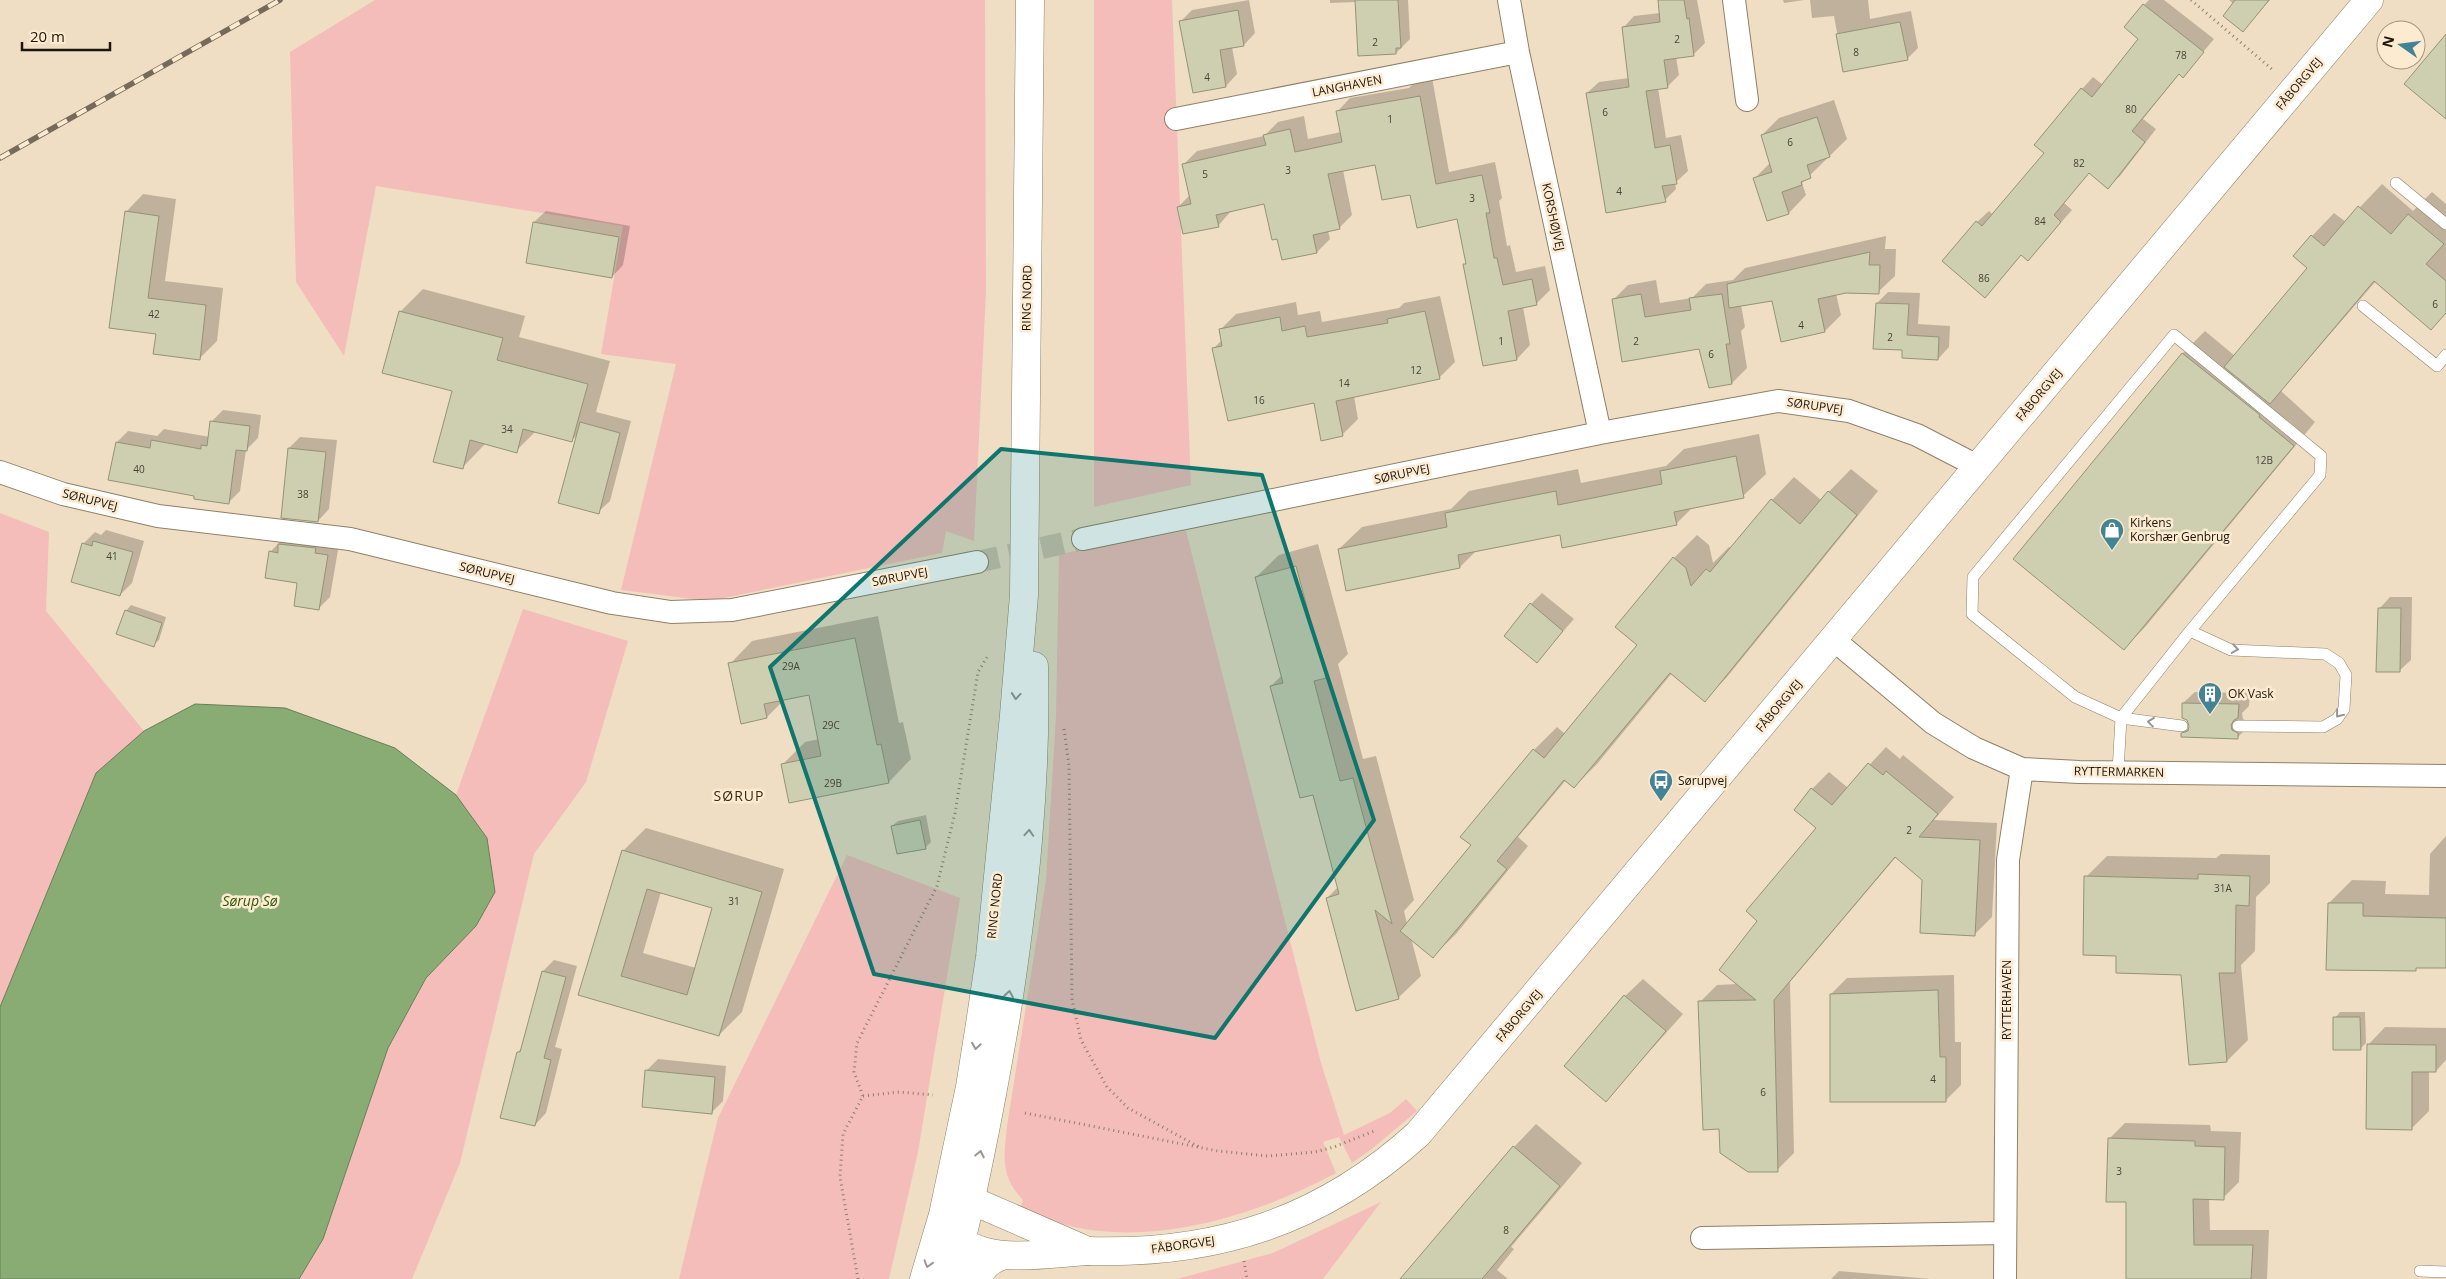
<svg xmlns="http://www.w3.org/2000/svg" width="2446" height="1279" font-family="'Open Sans',sans-serif">
  <rect width="100%" height="100%" fill="#efdec4"/>
  <path fill="#f5bdb9" d="M375,0H985L986,291L974,541L946,531L942,553L709,601L621,590L676,364L601,354L623,226L376,186L344,356L296,282L290,52Z
    M1094,0H1172L1191,485L1094,507Z
    M0,513L49,532L46,611L144,731L96,773L0,1007Z
    M1186,531L1321,1063L1344,1135L1390,1113L1406,1099L1417,1111L1373,1148L1352,1163L1339,1137L1323,1142L1336,1173C1247,1221 1116,1260 1021,1207L1023,1200C1000,1176 1004,1157 1007,1126L1046,880L1056,716L1059,554Z
    M523,609L628,641L586,782L534,854L460,1163L412,1279H299L323,1239L388,1048L426,978L476,926L487,838L456,795Z
    M847,855L960,898L918,1152L889,1279H679L718,1118Z
    M1381,1202L1323,1279H1177L1273,1253Z"/>
  <path fill="#89ac75" stroke="#687f56" d="M195,704L285,708L395,748L456,795L487,838L495,892L476,926L426,978L388,1048L323,1239L299,1279H0V1007L96,773L144,731Z"/>
  <path fill="#0003" fill-rule="evenodd" d="M1249,0L1255,33L1244,45L1232,47L1237,74L1226,86L1194,92L1181,21L1192,10Z
    M1330,0H1408L1410,39L1396,53L1359,55L1356,2L1330,3Z
    M1659,0H1697L1705,43L1693,55L1676,57L1679,75L1667,87L1658,88L1666,138L1681,135L1688,171L1675,183L1676,189L1665,200L1587,93L1599,82L1629,78L1623,28L1634,16L1660,13Z
    M1783,0H1804L1784,3Z
    M1810,0H1868L1870,19L1911,11L1918,48L1907,59L1844,71L1834,16L1812,18Z
    M2149,0H2164L2214,39L2183,76L2180,73L2143,119L2156,129L2120,176L2108,187L2090,172L2064,203L2072,210L2028,260L2022,254L1996,285L1977,222L1989,211L1993,215L2046,153L2082,89L2093,77L2103,85L2140,39L2144,5Z
    M2229,0H2270L2242,31L2234,4Z
    M1431,72L1449,172L1495,162L1502,198L1499,201L1507,246L1510,245L1516,272L1545,266L1550,290L1536,304L1523,307L1530,345L1517,359L1484,365L1465,265L1467,262L1458,218L1411,193L1376,164L1343,170L1352,215L1339,228L1328,231L1330,239L1317,252L1278,238L1265,203L1231,211L1218,226L1178,207L1190,195L1184,164L1197,151L1264,136L1278,122L1304,116L1308,139L1341,132L1337,112L1350,98L1409,88L1423,74Z
    M1834,100L1847,139L1802,183L1806,195L1789,213L1768,219L1755,178L1771,162L1762,135L1779,118Z
    M2382,184L2413,211L2432,192L2446,204V313L2431,328L2376,281L2281,391L2315,422L2146,626L2124,649L2182,354L2205,331L2235,356L2309,268L2294,256L2312,236L2334,213L2346,222Z
    M143,194L176,199L165,281L223,288L217,341L199,359L157,333L111,327L126,212Z
    M546,211L630,226L623,265L612,277L534,222Z
    M1886,236L1885,249H1896L1895,276L1878,292L1846,291L1836,294L1841,315L1825,331L1773,300L1741,305L1745,327L1741,331L1747,368L1732,383L1700,348L1613,300L1628,285L1656,280L1660,303L1692,298L1706,284L1733,280L1745,268Z
    M423,289L525,316L519,337L610,361L596,412L631,421L610,501L598,512L578,434L572,440L536,431L516,451L486,443L462,468L454,390L400,312Z
    M1888,292L1920,293L1918,324L1950,326L1949,347L1938,359L1903,349L1877,303Z
    M1440,296L1455,362L1439,378L1354,396L1358,419L1342,435L1315,401L1214,348L1222,340L1220,330L1236,314L1296,302L1298,315L1320,311L1322,322L1399,308L1404,303Z
    M223,410L261,415L258,438L246,450L240,491L229,502L196,495L117,442L128,431L157,436L164,429L210,437L211,422Z
    M1759,434L1766,474L1743,496L1694,506L1676,524L1561,534L1476,551L1460,567L1339,549L1362,527L1451,509L1469,491L1578,469L1581,483L1666,466L1684,449Z
    M300,437L337,440L329,509L318,521L289,448Z
    M1851,469L1878,491L1727,677L1705,700L1672,673L1597,764L1574,787L1566,780L1518,837L1528,846L1456,934L1433,956L1411,938L1421,976L1398,998L1327,898L1338,887L1313,793L1271,686L1282,675L1256,577L1279,555L1318,544L1348,654L1338,664L1363,759L1376,756L1414,900L1404,911L1407,924L1472,845L1534,750L1557,727L1565,734L1639,645L1617,627L1674,558L1697,535L1709,545L1713,563L1729,547L1732,549L1772,500L1794,477L1821,500Z
    M106,530L144,541L132,583L120,595L83,544L95,532L101,535Z
    M282,540L339,544L330,597L319,608L299,582L270,552Z
    M1542,593L1574,619L1536,662L1531,604Z
    M2390,597H2412L2411,660L2399,671L2379,609Z
    M131,605L166,617L159,640L153,645L126,611Z
    M878,616L899,723L903,722L911,759L889,782L782,765L805,742L819,739L810,693L786,698L767,717L730,664L752,641Z
    M2195,692L2250,693L2249,706L2242,713L2243,719L2249,722V726L2237,738L2182,734L2191,726L2183,703Z
    M1886,747L1900,759L1903,755L1954,797L1934,820L1997,823L1992,917L1975,934L1924,880L1896,857L1790,982L1794,1153L1777,1170L1721,1128L1700,1002L1717,985L1738,984L1759,920L1818,828L1812,789L1829,772L1848,788Z
    M926,815L931,842L926,847L892,826L898,821Z
    M646,828L784,869L742,1012L719,1035L580,994L623,851ZM661,892L714,908L696,968L643,953Z
    M2446,836V968H2328L2329,903L2352,880L2386,881L2385,894L2429,895L2430,854Z
    M2221,854L2270,855V883L2256,897L2255,951L2241,965L2248,1040L2227,1061L2190,1064L2182,973L2117,955L2086,877L2107,856L2216,858Z
    M554,960L577,966L555,1047L562,1049L546,1113L535,1125L518,1052L523,1047L543,971Z
    M1954,975L1955,1042H1961V1085L1945,1101L1831,994L1847,978Z
    M1643,979L1683,1014L1606,1100L1625,996Z
    M2340,1012H2365L2366,1043L2360,1049L2335,1018Z
    M2385,1027L2446,1028V1060L2436,1071H2429V1111L2411,1129L2368,1045Z
    M658,1059L726,1066L723,1101L711,1113L647,1070Z
    M2125,1123L2210,1125L2211,1131L2241,1132L2239,1182L2223,1198H2209L2210,1230H2269L2267,1279H2128V1201L2109,1139Z
    M1536,1124L1582,1163L1511,1247L1514,1249L1497,1270L1508,1279H1402L1514,1147Z
    M1839,1271L1931,1279H1831Z"/>
  <path fill="#ceceb1" stroke="#939377" fill-rule="evenodd" d="M1355,0H1398L1401,48H1396V54L1358,56Z
    M1658,0H1684L1687,19L1689,18L1694,56L1664,60L1668,88L1646,91L1655,148L1670,145L1677,184L1662,186L1666,202L1606,213L1586,93L1629,87L1622,27L1660,22Z
    M2235,0H2269L2243,32L2223,16Z
    M2143,4L2204,52L2183,78L2179,74L2132,131L2145,142L2108,189L2089,173L2054,215L2061,222L2028,261L2021,255L1985,298L1942,261L1976,221L1982,226L2044,153L2034,145L2081,88L2092,97L2138,39L2124,27Z
    M1238,10L1244,46L1220,50L1226,87L1193,93L1179,21Z
    M1900,22L1908,60L1843,72L1836,34Z
    M2446,34V119L2404,84Z
    M1420,96L1436,184L1482,175L1490,213H1486L1494,258H1497L1503,285L1532,279L1537,305L1508,311L1517,360L1483,366L1463,264H1466L1457,219L1417,228L1410,195L1382,200L1375,165L1328,174L1340,229L1313,235L1317,253L1282,260L1277,239L1272,240L1264,204L1216,215L1219,227L1183,234L1177,207L1191,204L1182,164L1266,145L1263,135L1290,129L1295,152L1342,142L1336,111Z
    M1817,117L1830,157L1807,165L1811,178L1801,182L1802,185L1782,192L1789,214L1767,221L1753,178L1772,172L1761,135Z
    M2358,206L2391,234L2408,214L2444,244L2426,264L2446,281V313L2431,330L2374,281L2270,404L2224,367L2307,268L2293,256L2311,235L2324,246Z
    M125,211L159,216L148,298L206,305L200,360L153,354L156,334L109,328Z
    M533,222L619,237L612,278L526,263Z
    M1870,252L1869,265H1880L1879,294L1846,293L1818,299L1825,332L1781,342L1772,301L1729,308L1727,284Z
    M1641,294L1645,317L1691,310L1689,298L1722,294L1730,344H1726L1732,384L1709,388L1699,349L1622,362L1612,299Z
    M1876,303L1909,304L1907,335L1939,337L1938,360L1902,358V350L1873,349Z
    M399,311L503,338L497,360L588,384L572,442L523,429L517,453L470,440L463,469L433,462L452,391L382,373Z
    M1425,311L1440,379L1336,401L1343,436L1321,441L1314,403L1228,421L1212,348L1222,346L1219,329L1280,317L1282,331L1305,326L1307,337L1388,323L1387,319Z
    M2182,353L2260,415L2259,417L2294,446L2124,650L2013,559Z
    M210,421L250,426L247,451L236,450L229,504L194,499V496L108,480L116,442L150,448L151,440L201,449V445L207,446Z
    M580,422L620,433L599,514L558,503Z
    M288,448L326,452L318,522L281,518Z
    M1736,456L1744,498L1674,512L1677,525L1562,548L1560,535L1458,555L1460,568L1346,591L1338,549L1447,527L1445,513L1556,491L1558,505L1662,484L1660,471Z
    M1828,491L1857,515L1705,702L1670,673L1574,788L1564,780L1497,861L1507,869L1433,958L1400,931L1471,845L1460,837L1533,749L1544,758L1637,645L1615,627L1673,557L1686,568L1691,586L1706,569L1710,572L1771,499L1800,524Z
    M93,541L133,552L120,596L71,582L82,543L92,546Z
    M278,544L316,548L315,553L328,555L319,610L294,606L297,583L265,578L269,551L278,553Z
    M1296,566L1326,678L1314,681L1340,781L1353,778L1392,924L1375,910L1399,999L1356,1011L1326,898L1339,894L1313,795L1300,798L1270,686L1283,683L1255,577Z
    M1530,603L1563,631L1537,663L1504,636Z
    M2378,608H2401L2400,672H2376Z
    M125,610L162,623L154,647L116,634Z
    M855,638L877,745L881,744L889,783L789,803L781,764L821,756L809,695L764,704L767,718L741,724L728,663Z
    M2182,703L2239,704L2238,718L2234,720L2231,725L2232,730L2238,733V739L2181,737V733L2188,731L2189,726L2187,720L2182,718Z
    M1868,763L1883,775L1886,771L1938,814L1919,837L1980,840L1975,936L1920,933L1922,880L1895,857L1774,1000L1778,1172H1748L1720,1153L1719,1129L1703,1130L1698,1001L1756,1000L1719,970L1757,921L1746,911L1816,828L1794,810L1811,788L1832,805Z
    M920,820L926,849L897,854L891,826Z
    M622,850L762,892L719,1036L578,995ZM647,889L712,908L687,995L621,976Z
    M2198,874L2250,876L2249,906L2236,905L2235,973H2219L2227,1062L2189,1065L2181,975L2116,973V956L2083,955L2084,876L2198,879Z
    M2328,903H2363V916L2446,918V968H2416V971L2326,970Z
    M542,971L566,977L544,1058L551,1060L535,1126L500,1118L517,1052H520Z
    M1938,990L1940,1057H1946V1102H1830V994Z
    M1624,995L1666,1031L1606,1102L1564,1066Z
    M2333,1017H2360L2361,1050H2333Z
    M2367,1044L2436,1045V1072H2412V1130L2366,1129Z
    M645,1070L715,1077L712,1114L642,1107Z
    M2108,1138L2195,1141V1146L2225,1147L2224,1200L2193,1199L2194,1245H2253L2251,1279H2126V1202H2106Z
    M1513,1146L1560,1186L1482,1279H1400Z"/>
  <g fill="none" stroke-linecap="round" stroke-linejoin="round">
    <path stroke="#cfc0a9" stroke-width="22" stroke-dasharray="22 11" stroke-linecap="butt" d="M977,562L1083,539"/>
    <g stroke="#8f8068" stroke-width="12">
      <path id="service" d="M2396,183L2446,224
        M2363,306L2437,366L2446,355
        M2190,631L2231,650L2325,654L2339,663L2346,675L2344,709L2337,719L2323,727L2238,726
        M2121,718L2182,726
        M2118,772L2121,718L2075,697L1972,614L1973,577L2174,335L2321,456L2320,475L2190,631L2121,718
        M2420,1271L2446,1272"/>
    </g>
    <g stroke="#8f8068" stroke-width="24">
      <path id="minor" d="M1509,0L1518,52L1600,433
        M1734,0L1747,100
        M1176,119L1518,52
        M0,472L63,494L158,516L350,539L612,603L671,612L732,610L977,562
        M1083,539L1600,433L1778,401L1849,411L1917,435L1979,467
        M1834,640L1933,723L1974,748L2022,769L2079,772L2446,776
        M1702,1238L2005,1233
        M2005,1279L2008,860L2022,769"/>
    </g>
    <g stroke="#8f8068" stroke-width="29">
      <path id="tertiary" d="M1088,1251C1217,1255 1322,1221 1418,1134L2369,0"/>
    </g>
    <g stroke="#8f8068" stroke-width="29">
      <path id="primary" d="M954,1203L962,1200L980,1204L1081,1248
        M949,1230C981,1268 1045,1253 1088,1251
        M924,1279L943,1215L970,1087L980,1024L990,957L1014,715L1024,595L1030,0
        M952,1279C974,1192 991,1104 1006,1016C1024,900 1037,784 1034,666
        M977,1279C983,1266 989,1261 1001,1256"/>
    </g>
    <path stroke="#8b7f6d" stroke-width="3" stroke-dasharray="1 4" stroke-linecap="butt" d="M2191,0L2274,71
      M1064,729L1069,766L1072,1000L1081,1040L1107,1087L1128,1108L1199,1147
      M863,1096L899,1092L933,1095
      M1025,1113L1218,1151L1268,1156L1315,1152L1334,1147L1374,1131
      M1244,1261L1247,1279
      M858,1279L840,1177L843,1134L863,1096L854,1072L857,1043L937,886L955,813L978,672L989,654"/>
    <use href="#service" stroke="#fff" stroke-width="11"/>
    <use href="#minor" stroke="#fff" stroke-width="22"/>
    <use href="#tertiary" stroke="#fff" stroke-width="28"/>
    <use href="#primary" stroke="#fff" stroke-width="28"/>
    <g stroke="#766b5b" stroke-width="5.5">
      <path id="rail" d="M0,158L280,0"/>
    </g>
    <use href="#rail" stroke="#fcebd1" stroke-width="4" stroke-dasharray="11" stroke-linecap="butt"/>
  </g>
  <defs><path id="oneway-chevron" d="M-2-3.5L2.5 0L-2 3.5" fill="none" stroke-width="1.6" stroke-linecap="round" stroke-linejoin="round" transform="scale(1.25)"/></defs>
  <g stroke="#999692">
    <use href="#oneway-chevron" transform="translate(2235 649) rotate(9)"/>
    <use href="#oneway-chevron" transform="translate(1016 696) rotate(95)"/>
    <use href="#oneway-chevron" transform="translate(2339 714) rotate(128)"/>
    <use href="#oneway-chevron" transform="translate(2151 722) rotate(-173)"/>
    <use href="#oneway-chevron" transform="translate(1029 833) rotate(-86)"/>
    <use href="#oneway-chevron" transform="translate(1009 994) rotate(-81)"/>
    <use href="#oneway-chevron" transform="translate(976 1046) rotate(99)"/>
    <use href="#oneway-chevron" transform="translate(980 1154) rotate(-78)"/>
    <use href="#oneway-chevron" transform="translate(928 1264) rotate(107)"/>
  </g>
  <path fill="#0f766e" fill-opacity="0.2" stroke="#0f766e" stroke-width="4" stroke-linejoin="round" d="M1001,449L1262,475L1374,820L1215,1038L874,974L770,667Z"/>
  <defs>
    <g id="shop-pin" transform="scale(1.25)"><path d="M0 17L-7.5 6A9.5 9.5 0 1 1 7.5 6Z" fill="#428496" stroke="#fcebd1"/><path d="M-5-2.5h2.3a2.7 3.5 0 0 1 5.4 0H5L5.5 6h-11ZM-1.5-2.5h3a1.5 2.3 0 0 0-3 0Z" fill="#fff"/></g>
    <g id="building-pin" transform="scale(1.25)"><path d="M0 17L-7.5 6A9.5 9.5 0 1 1 7.5 6Z" fill="#428496" stroke="#fcebd1"/><path d="M-4-6H4V6H1V3H-1V6H-4ZM-2.5-4.3h1.7v1.8h-1.7ZM.8-4.3h1.7v1.8H.8ZM-2.5-1h1.7V.8h-1.7ZM.8-1h1.7V.8H.8Z" fill="#fff"/></g>
    <g id="bus-pin" transform="scale(1.25)"><path d="M0 17L-7.5 6A9.5 9.5 0 1 1 7.5 6Z" fill="#428496" stroke="#fcebd1"/><path d="M-5-6H5V4H4V6H2V4H-2V6H-4V4H-5ZM-3.5-4V0h7V-4ZM-3.5 1.2v1.5H-2V1.2ZM2 1.2v1.5H3.5V1.2Z" fill="#fff"/></g>
  </defs>
  <g fill-rule="evenodd">
    <use href="#shop-pin" x="2112" y="530"/>
    <use href="#building-pin" x="2210" y="694"/>
    <use href="#bus-pin" x="1661" y="781"/>
  </g>
  <g text-anchor="middle" stroke-width="5" stroke-linejoin="round" paint-order="stroke">
    <g font-size="10" fill="#484436">
      <text x="1677" y="43">2</text>
      <text x="1375" y="46">2</text>
      <text x="1856" y="56">8</text>
      <text x="2181" y="59">78</text>
      <text x="1207" y="81">4</text>
      <text x="2131" y="113">80</text>
      <text x="1605" y="116">6</text>
      <text x="1390" y="123">1</text>
      <text x="1790" y="146">6</text>
      <text x="2079" y="167">82</text>
      <text x="1288" y="174">3</text>
      <text x="1205" y="178">5</text>
      <text x="1619" y="195">4</text>
      <text x="1472" y="202">3</text>
      <text x="2040" y="225">84</text>
      <text x="1984" y="282">86</text>
      <text x="2435" y="308">6</text>
      <text x="154" y="318">42</text>
      <text x="1801" y="329">4</text>
      <text x="1890" y="341">2</text>
      <text x="1501" y="345">1</text>
      <text x="1636" y="345">2</text>
      <text x="1711" y="358">6</text>
      <text x="1416" y="374">12</text>
      <text x="1344" y="387">14</text>
      <text x="1259" y="404">16</text>
      <text x="507" y="433">34</text>
      <text x="2264" y="464">12B</text>
      <text x="139" y="473">40</text>
      <text x="303" y="498">38</text>
      <text x="112" y="560">41</text>
      <text x="791" y="670">29A</text>
      <text x="831" y="729">29C</text>
      <text x="833" y="787">29B</text>
      <text x="1909" y="834">2</text>
      <text x="2223" y="892">31A</text>
      <text x="734" y="905">31</text>
      <text x="1933" y="1083">4</text>
      <text x="1763" y="1096">6</text>
      <text x="2119" y="1175">3</text>
      <text x="1506" y="1234">8</text>
    </g>
    <g font-size="12" fill="#1c160d" stroke="#fcebd1">
      <text transform="translate(2299 84) rotate(-50)" y="4">FÅBORGVEJ</text>
      <text transform="translate(1347 86) rotate(-11)" y="4">LANGHAVEN</text>
      <text transform="translate(1553 217) rotate(78)" y="4">KORSHØJVEJ</text>
      <text transform="translate(1027 298) rotate(-89)" y="4">RING NORD</text>
      <text transform="translate(2039 395) rotate(-50)" y="4">FÅBORGVEJ</text>
      <text transform="translate(1815 406) rotate(8)" y="4">SØRUPVEJ</text>
      <text transform="translate(1402 474) rotate(-12)" y="4">SØRUPVEJ</text>
      <text transform="translate(90 500) rotate(14)" y="4">SØRUPVEJ</text>
      <text transform="translate(487 573) rotate(14)" y="4">SØRUPVEJ</text>
      <text transform="translate(900 577) rotate(-11)" y="4">SØRUPVEJ</text>
      <text transform="translate(1779 706) rotate(-50)" y="4">FÅBORGVEJ</text>
      <text transform="translate(2119 772) rotate(1)" y="4">RYTTERMARKEN</text>
      <text transform="translate(995 906) rotate(-84)" y="4">RING NORD</text>
      <text transform="translate(2007 1000) rotate(-90)" y="4">RYTTERHAVEN</text>
      <text transform="translate(1519 1016) rotate(-50)" y="4">FÅBORGVEJ</text>
      <text transform="translate(1183 1245) rotate(-8)" y="4">FÅBORGVEJ</text>
    </g>
    <g font-size="12" fill="#1c160d" stroke="#fcebd1" text-anchor="start">
      <text x="2130" y="527">Kirkens<tspan x="2130" dy="14">Korshær Genbrug</tspan></text>
      <text x="2228" y="698">OK Vask</text>
      <text x="1678" y="785">Sørupvej</text>
    </g>
    <g font-size="14" letter-spacing="1" fill="#372a15" stroke="#fcebd1">
      <text x="739" y="801">SØRUP</text>
    </g>
    <g font-size="14" font-style="italic" fill="#2f5908" stroke="#fcebd1">
      <text x="250" y="906">Sørup Sø</text>
    </g>
  </g>
  <g transform="translate(2401 45) rotate(284)"><circle r="24" fill="#fcebd1" stroke="#a29683"/>
  <path d="M0-4L9 19L0 12L-9 19Z" fill="#428496"/>
  <text y="-8" font-size="14" font-weight="bold" text-anchor="middle" fill="#1c160d">N</text>
  </g>
  <path d="M22 42v8h88v-8" fill="none" stroke="#1c160d" stroke-width="2.5"/>
  <text x="30" y="42" font-size="15" fill="#1c160d" stroke="#fcebd1" stroke-width="4" paint-order="stroke">20 m</text>
</svg>
